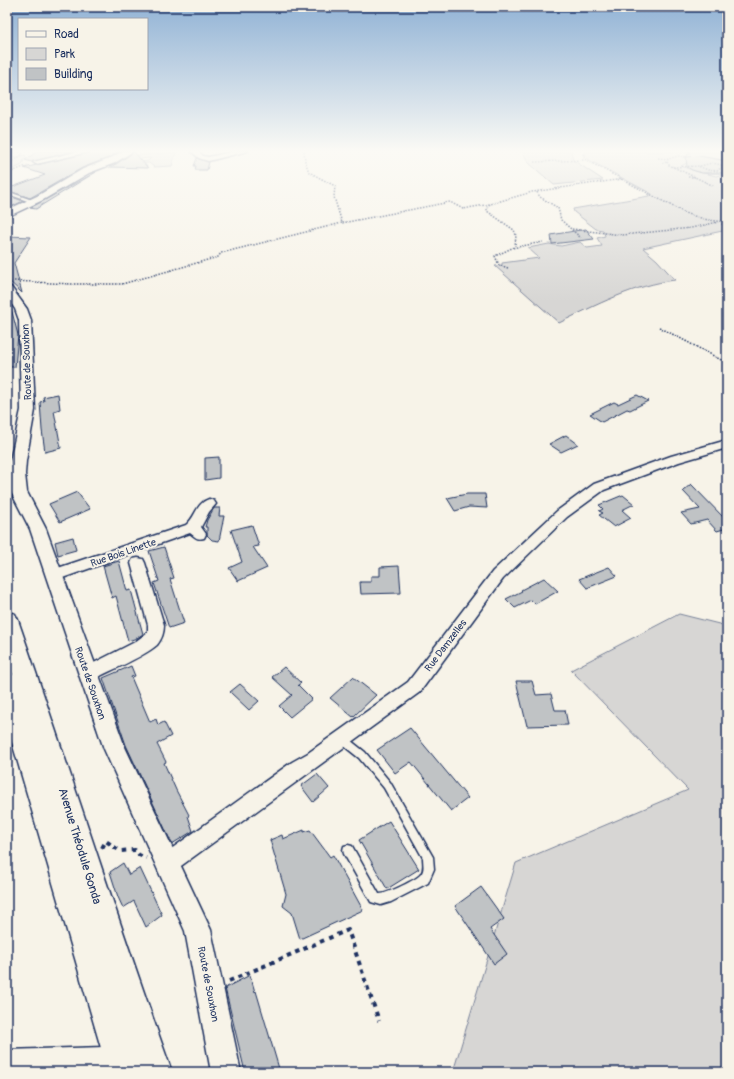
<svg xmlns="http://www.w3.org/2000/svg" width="734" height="1079" font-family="Pangolin,sans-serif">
  <rect width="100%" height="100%" fill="#f7f3e8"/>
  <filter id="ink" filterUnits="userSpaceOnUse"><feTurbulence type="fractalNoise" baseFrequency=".025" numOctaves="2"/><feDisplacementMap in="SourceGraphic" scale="8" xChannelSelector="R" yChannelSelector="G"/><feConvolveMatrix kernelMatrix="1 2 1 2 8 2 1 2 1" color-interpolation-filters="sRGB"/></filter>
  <g filter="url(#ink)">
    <path fill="#d7d6d4" stroke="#798299" d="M522,151H571L573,160L603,180L554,185L529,163Z
      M588,151L726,152L727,161C719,159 695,155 688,157L687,163L681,166L692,170L716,176L727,173V223L721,224L727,226V230L643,248L657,260L675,280C634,285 596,305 559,323L495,266L502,265V263L539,258L528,248L549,244L561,246L580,242L587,248L602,246L597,238L605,236L603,230L596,229L574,212L573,209L649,196L647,194H652L589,160L585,155Z
      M176,152L172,166L154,167L149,163L123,164L148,161L151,158L127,160L130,156Z
      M26,155L22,165L7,172V159Z
      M679,614L727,626V1072H453L516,863L688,790L571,670Z"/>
    <path fill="#c0c3c5" stroke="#1b2f5e" d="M38,151H73L32,162L25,160Z
      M94,151H120L108,158L82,168L30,198L9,191L7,193V189L45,175L24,168Z
      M134,152L148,168L109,167L116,164Z
      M699,156L727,161V173H702L692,170L687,167L686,157Z
      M197,158L209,162L207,170H195L196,166H194Z
      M96,172L42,205L36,209L30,208Z
      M7,195L23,201L13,206L7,205Z
      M586,229L594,239L552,244L551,235Z
      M7,236L31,237L14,263L22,293L7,279Z
      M7,308H11L18,335L15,367H7Z
      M58,394L60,409L54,411L61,448L45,452L42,430L40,402L44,401L43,397Z
      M637,395L648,401L630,410L627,409L602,422L590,414L614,402L618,404Z
      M566,435L578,444L561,452L549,444Z
      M219,457V478L205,480V458Z
      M691,484L727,521V528L717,531L707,520L691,524L681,513L700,509L683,491Z
      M77,492L90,509L60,522L49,504Z
      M467,494H485L487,508L469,507L455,511L447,498Z
      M623,495L634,504L622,510L631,518L614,527L599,515L603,513L599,511L603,509L599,505Z
      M214,508H220L219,516H224L219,541L212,540L207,535V527H205L207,520Z
      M252,525L259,546L253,547L267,568L238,581L229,568L242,562L231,530Z
      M73,537L76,550L58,555L55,542Z
      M164,547L174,578L170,579L184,623L169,628L154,583L159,581L149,551Z
      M119,561L127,591L131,590L143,634L137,638L128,641L116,596L112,598L103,566Z
      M399,566L401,593L361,594L360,582H371V576H380V567Z
      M609,567L617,576L587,588L579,579Z
      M544,578L558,591L535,604L531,600L515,608L506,599L522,591L521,590Z
      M131,666L135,676L131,677L150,722L156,719L158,725L164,722L171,736L157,744L166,762L164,763L176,790L189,815L188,816L193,831L172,844L126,745L103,678Z
      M284,667L301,683L298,685L312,699L290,717L279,706L292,695L272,677Z
      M353,677L376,695L353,717L330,698Z
      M516,681H532L536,695L551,694L555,710H565L568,725L527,726Z
      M240,684L259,701L249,710L230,692Z
      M410,728L468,798L451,811L411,762L395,773L377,750Z
      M317,774L329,788L313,802L301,786Z
      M389,821L419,869L387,889L359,840Z
      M304,830V832L310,830L330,857L333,855L363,910L300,939L292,913L283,906L286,894L270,840L282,835L283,839Z
      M123,863L129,875L140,868L162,915L146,927L134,901L123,908L118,897L110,872Z
      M481,887L504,919L490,929L507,954L494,964L455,906Z
      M250,975L255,992L256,991L280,1072H245L225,988Z"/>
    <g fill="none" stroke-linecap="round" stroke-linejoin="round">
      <g stroke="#1b2f5e" stroke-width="3">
        <path id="service" d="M9,192L35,201L36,202L33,203L8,194Z
          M342,735L345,736L365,752L390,782L433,857L434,869L428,883L391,902L381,905L371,902L344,854L343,850L344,846L348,845L352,846L379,894C385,895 418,879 421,874C425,869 423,864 423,858L384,788L359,758L339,742L338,739L339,736Z"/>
      </g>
      <g stroke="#1b2f5e" stroke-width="3">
        <path id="minor" d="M80,151H93L36,164L33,162Z
          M191,151H198L203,156L208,157L236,151H248L208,161L199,158Z
          M727,440V448L679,462L604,490L567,517L503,579L420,692L174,871L167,874L160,871L157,864L160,857L292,762L308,753L408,682L493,571L557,511L594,484L671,456Z
          M209,499L214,501L216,504L209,512L201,527L206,534L204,538C196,540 196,537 190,533L54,581L49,579L47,575L49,571L186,525C196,517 196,503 209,499Z
          M138,558L143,559L145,563L164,625C164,632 162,639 157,645C145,656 110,671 94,679L88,681L82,679L80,674L82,669L135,642L148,632V625L131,563L133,559Z
          M122,1045L131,1048L134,1057L131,1066C102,1077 39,1072 7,1072V1050L104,1047Z"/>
      </g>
      <g stroke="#1b2f5e" stroke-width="3">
        <path id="tertiary" d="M123,151H133L115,163L89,173L43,200L7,217V210L37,196L83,169L109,159Z
          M7,286L11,287L27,309L31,320L35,410L26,461L25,474L27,492L46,529L125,747L211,930L241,1072H211L185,931L104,749L30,529L11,492L9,474L10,461L21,410L19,320L15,309L7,297Z"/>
      </g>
      <g stroke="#1b2f5e" stroke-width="3">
        <path id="secondary" d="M7,611L15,614L18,620C70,770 118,922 172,1072H108L7,725V673L13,675L7,655Z"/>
      </g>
      <path stroke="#1b2f5e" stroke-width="1.5" stroke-dasharray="1.5 1.5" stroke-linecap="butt" d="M304,151L305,161L309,172L335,186L334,197L342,223L450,202L463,209L490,204L532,192L623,179
        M585,151L583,155L586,160L687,214L708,220L727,222
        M682,151H690V153L686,156L687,157L678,156L668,159L667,162L669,165L714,186
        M7,152H20L23,154L7,166
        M658,158L668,159
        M534,162L585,160
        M662,163L667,162
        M673,167L700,166L712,163L722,165V167L717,171L708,170L698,166
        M7,174L28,165
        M688,177H695
        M537,192L540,197L558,208L561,220L581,238
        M490,204L487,207V211L514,230L516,235L515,246
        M572,229L622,235L691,228L718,222
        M508,268L499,265L495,256L512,248L543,242
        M14,281L71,284H122L218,257L221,253L342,223
        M659,327L727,363"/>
      <path stroke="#1b2f5e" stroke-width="2" stroke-dasharray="2.5 2.5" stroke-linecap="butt" d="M7,526L10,513L9,505"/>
      <path stroke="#1b2f5e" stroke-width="4" stroke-dasharray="4.5 4.5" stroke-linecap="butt" d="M102,848L106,841L120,851L135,850L139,855L146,858
        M229,981L348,930L379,1021"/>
      <use href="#service" fill="#f7f3e8" fill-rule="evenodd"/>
      <use href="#minor" fill="#f7f3e8" fill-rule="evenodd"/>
      <use href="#tertiary" fill="#f7f3e8" fill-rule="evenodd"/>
      <use href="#secondary" fill="#f7f3e8" fill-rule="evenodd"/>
    </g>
  </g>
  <linearGradient id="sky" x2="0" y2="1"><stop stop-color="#90b2d5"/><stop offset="0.5" stop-color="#fbfaf5"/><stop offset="1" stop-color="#fbfaf5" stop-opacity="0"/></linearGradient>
  <rect width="734" height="302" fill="url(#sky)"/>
  <g text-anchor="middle" stroke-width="4" stroke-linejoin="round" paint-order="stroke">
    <g font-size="10" fill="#1b2f5e" stroke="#f7f3e8">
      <text transform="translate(26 362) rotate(-92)" y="4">Route de Souxhon</text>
      <text transform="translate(123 552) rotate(-19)" y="4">Rue Bois Linette</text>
      <text transform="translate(445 645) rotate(-53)" y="4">Rue Damzelles</text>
      <text transform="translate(91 683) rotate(71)" y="4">Route de Souxhon</text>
      <text transform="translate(209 984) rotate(79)" y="4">Route de Souxhon</text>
    </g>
    <g font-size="12" fill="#1b2f5e" stroke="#f7f3e8">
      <text transform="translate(80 846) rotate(73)" y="4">Avenue Théodule Gonda</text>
    </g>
  </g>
  <rect width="734" height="1079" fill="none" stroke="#f7f3e8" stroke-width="24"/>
  <rect x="12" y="12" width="710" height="1055" fill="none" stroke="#1b2f5e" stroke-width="1.5" filter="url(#ink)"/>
  <rect x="18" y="18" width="130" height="72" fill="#f7f3e8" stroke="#9fa5b1"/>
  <rect x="26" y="31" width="20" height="6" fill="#f7f3e8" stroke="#9fa5b1"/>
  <text x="54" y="38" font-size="12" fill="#1b2f5e">Road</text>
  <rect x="26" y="48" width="20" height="12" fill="#d7d6d4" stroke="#9fa5b1"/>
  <text x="54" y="58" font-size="12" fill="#1b2f5e">Park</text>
  <rect x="26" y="68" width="20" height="12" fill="#c0c3c5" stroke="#9fa5b1"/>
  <text x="54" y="78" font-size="12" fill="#1b2f5e">Building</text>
</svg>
